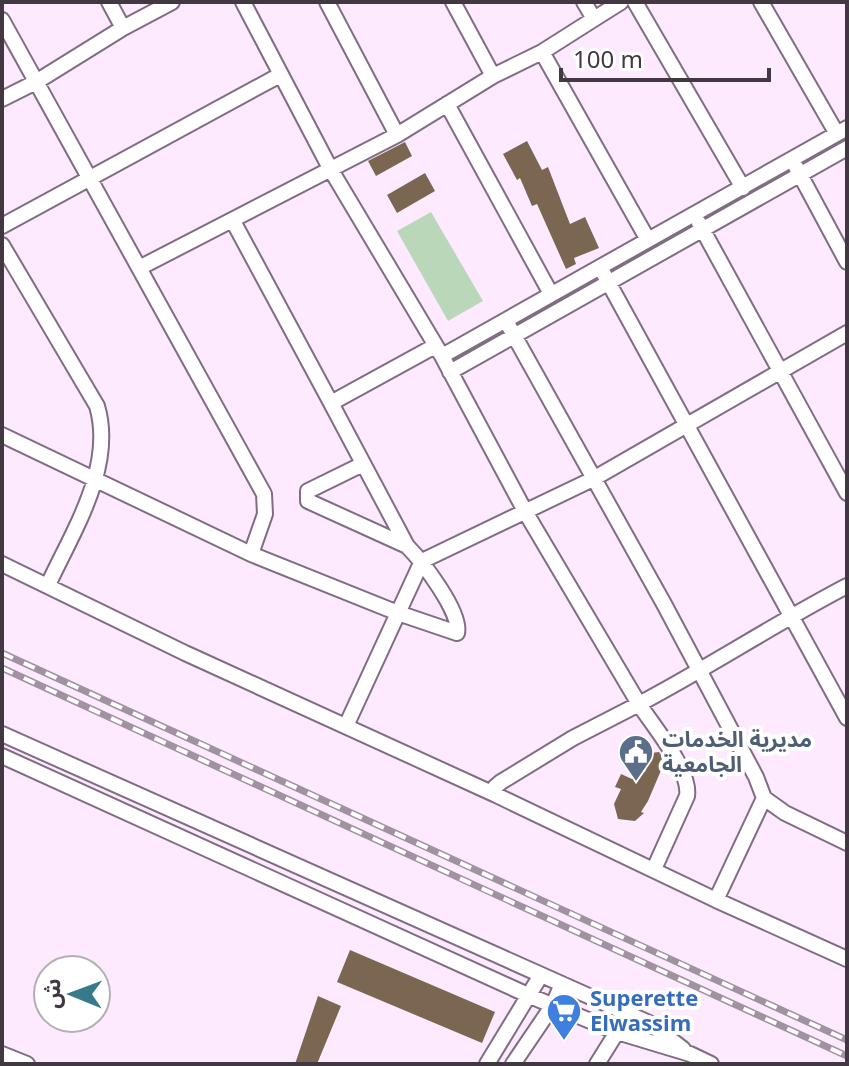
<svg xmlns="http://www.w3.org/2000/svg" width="849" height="1066" font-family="Georgia,'Noto Sans Arabic',serif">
  <rect width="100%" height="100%" fill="#fdeaff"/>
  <path fill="#bad8b9" d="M431,212L483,301L448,321L397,231Z"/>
  <path fill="#7b6751" d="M527,141L542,170L548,167L570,224L585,217L599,248L574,258L576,264L566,269L537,204L532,206L520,178L517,180L503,154Z
    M405,142L412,156L376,176L368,161Z
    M425,173L435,191L397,213L387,195Z
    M659,752L665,761L648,801L641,812L644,813L635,821L618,819L614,804L621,789L615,787L621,774L632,779L636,768L645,772L651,753Z
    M350,950L495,1012L482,1043L337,982Z
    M318,996L341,1006L317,1064H295Z"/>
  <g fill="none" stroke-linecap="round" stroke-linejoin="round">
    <g stroke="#816d83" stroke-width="18">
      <path id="minor" d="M109,2L123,28
        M243,2L331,170L442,356L526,513L639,704L573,738L501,782L495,787L494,794L716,900L847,959
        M327,2L397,135
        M453,2L493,76
        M584,2L594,19L621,2
        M635,2L743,188
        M761,2L837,134
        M2,20L264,494L265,514L251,554
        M542,52L648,240
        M2,99L36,82L123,28L172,2
        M447,104L551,294
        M796,167L847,262
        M233,221L331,403
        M699,223L847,493
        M2,226L280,75
        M2,245L97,406C115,467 73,531 48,585
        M600,267L847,718
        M139,268L397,135L493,76L542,52L594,19
        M506,321L664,604L756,777L764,798L785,813L847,843
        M442,356L847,128
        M450,372L847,148
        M2,435L251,554L398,613L457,633C462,613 422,561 407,546L331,403L435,346
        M363,464L308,491V501L407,546
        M2,564L185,653L494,794
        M346,726L422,561L593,479L847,333
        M2,734L649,1023L683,1049
        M2,756L530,996L617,1032L690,1054L711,1064
        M654,869L687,796C691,770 653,726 639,704C709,667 776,623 847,586
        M716,900L764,798
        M2,1054L27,1064
        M487,1064L541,975
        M513,1064L553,1005L562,984
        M597,1064L617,1032"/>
    </g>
    <use href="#minor" stroke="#fff" stroke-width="14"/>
    <g stroke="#a092a1" stroke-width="7">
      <path id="rail" d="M2,653L847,1040
        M2,668L847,1056"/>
    </g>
    <use href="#rail" stroke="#fff" stroke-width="4" stroke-dasharray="12" stroke-linecap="butt"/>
  </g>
  <defs>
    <g id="civic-pin" transform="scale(1.8)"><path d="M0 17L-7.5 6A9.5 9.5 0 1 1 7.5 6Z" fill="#5c6f8a" stroke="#fff"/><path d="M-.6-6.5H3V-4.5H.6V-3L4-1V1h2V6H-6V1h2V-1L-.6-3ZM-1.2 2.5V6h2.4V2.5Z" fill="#fff"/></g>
    <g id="supermarket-pin" transform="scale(1.8)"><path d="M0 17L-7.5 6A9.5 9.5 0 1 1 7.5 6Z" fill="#3f7fe0" stroke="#fff"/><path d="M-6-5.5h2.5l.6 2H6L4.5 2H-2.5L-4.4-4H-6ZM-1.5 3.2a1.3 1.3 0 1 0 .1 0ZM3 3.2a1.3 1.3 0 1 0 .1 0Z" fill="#fff"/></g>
  </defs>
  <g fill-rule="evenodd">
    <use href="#civic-pin" x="636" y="752"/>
    <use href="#supermarket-pin" x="564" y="1011"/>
  </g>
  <g text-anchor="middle" stroke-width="8" stroke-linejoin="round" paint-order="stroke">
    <g font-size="22" font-weight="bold" fill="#4e5e75" stroke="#fff" text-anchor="start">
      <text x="662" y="747">مديرية الخدمات<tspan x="662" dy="25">الجامعية</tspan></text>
    </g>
    <g font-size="22" font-weight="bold" fill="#366cbe" stroke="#fff" text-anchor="start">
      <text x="590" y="1006">Superette<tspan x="590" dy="25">Elwassim</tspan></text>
    </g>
  </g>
  <rect width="849" height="1066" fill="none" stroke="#413842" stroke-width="8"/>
  <g transform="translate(72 994) rotate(271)"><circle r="38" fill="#ffffff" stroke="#b3afb3" stroke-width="2"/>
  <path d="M0-6L14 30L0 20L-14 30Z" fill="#377a8a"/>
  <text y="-12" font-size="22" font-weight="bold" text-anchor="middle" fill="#413842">ش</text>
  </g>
  <path d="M561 68v12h208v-12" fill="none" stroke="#413842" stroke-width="4"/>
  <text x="573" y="68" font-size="24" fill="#413842" stroke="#ffffff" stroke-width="6" paint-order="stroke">100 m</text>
</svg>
